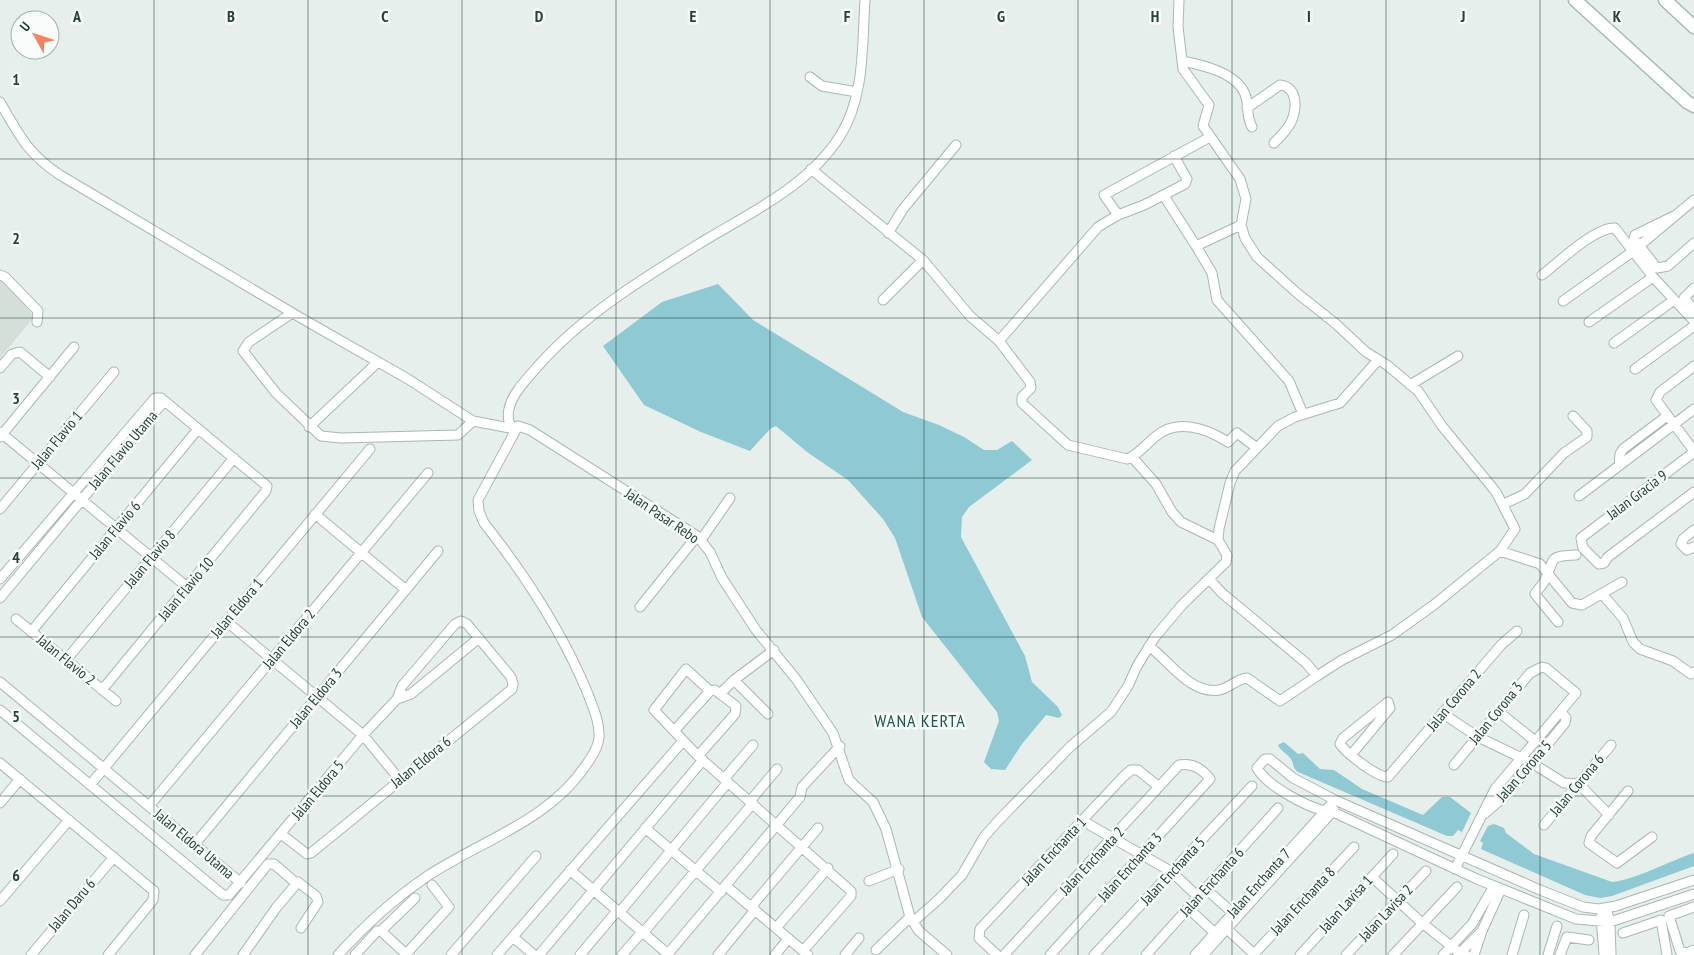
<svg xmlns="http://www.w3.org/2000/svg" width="1694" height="955" font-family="'PT Sans Narrow',sans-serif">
  <rect width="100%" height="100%" fill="#e6efeb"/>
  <path fill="#d4dfda" d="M0,274L34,317L0,358Z"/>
  <path fill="#8ec9d4" d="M718,284L753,320L903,412L939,425L964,437L984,450H997L1012,441L1032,460L969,507L962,517L961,537L1025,656L1032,682L1058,707L1062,715L1059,718L1046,715L1022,744L1005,770L991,769L984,762L999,721L997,712L922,617L895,538L883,519L848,480L807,452L776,426L770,429L750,451L701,432L644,405L603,346L662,302Z
    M1284,742L1298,754L1303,753L1320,769L1334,770L1362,789L1423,815L1442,797H1450L1471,813L1462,832L1458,830L1453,836H1447L1298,772C1293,768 1294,766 1292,761C1289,754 1281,752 1278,745Z
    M1494,824L1504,828L1506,833L1534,854L1612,882C1635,880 1669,861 1694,853V866L1612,896L1600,898L1585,895L1481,849L1483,843L1480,841L1488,826Z"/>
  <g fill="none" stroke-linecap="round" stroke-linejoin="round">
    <g stroke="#a8b8b2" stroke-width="11">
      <path id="street" d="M1179,0L1178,27L1183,69L1209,105L1203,126L1240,179L1246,199L1241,225L1245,238L1257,257L1297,293L1336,324L1366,352L1387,365L1418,391L1442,426L1496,492L1515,529L1500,551L1435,604L1392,635L1342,660L1317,676L1306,663L1222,593L1209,579
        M1182,61C1203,65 1239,73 1246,97C1249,108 1246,116 1252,127
        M810,77L822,86L857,92
        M0,102C19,135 27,153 60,175L301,318L408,379L473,421L510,428L518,426L530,430L697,536L710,552L722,578L756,630L796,679L833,733L849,780L873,802L886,829L910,917L919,931L947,955
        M1247,108L1280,85C1299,87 1297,111 1290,124C1286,131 1280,137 1274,143
        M811,169L923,260L970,316L999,341L1030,382L1031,388L1022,397V403L1068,445L1127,459C1138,455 1146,444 1155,437C1176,418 1206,428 1228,442L1237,433L1257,448
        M1164,196L1196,246L1241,225
        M1118,215L1104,195L1210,137
        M1674,216L1635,235L1634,239L1657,268L1668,266L1694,243
        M888,233L903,209L956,145
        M1196,246L1212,273L1217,300L1289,381L1303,414
        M1639,246L1694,200
        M0,275L5,277L38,311L37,322
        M1542,275C1559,262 1595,227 1615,228L1653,277L1694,321
        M1694,288L1684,298L1694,310
        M883,300L923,260
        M1563,301L1632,252
        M292,313L249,342L243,351L276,393L321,436L341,438L458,435L473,421
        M1589,322L1653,277
        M999,341L1098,227L1118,215L1144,205L1185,184L1187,179L1174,156
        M1614,343L1674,300
        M1694,366L1660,392L1656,400L1694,451
        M0,368L12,354L20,352L50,377
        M1635,369L1694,326
        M1410,385L1458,356
        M309,427L378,362
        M510,428C509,422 507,415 509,409C512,393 528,378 538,366C585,313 647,276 707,239C754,211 810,184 840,136C865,97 862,45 865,0
        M0,432L187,587
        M0,437L74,347
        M1694,452L1581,538L1583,548L1599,564L1604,563L1608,557L1694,492
        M1132,457L1156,484L1172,512L1181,522L1218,540
        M1619,466L1620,454L1623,449L1667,416
        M1579,496L1694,409
        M1504,504L1525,494L1564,453L1587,437V431L1573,416
        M0,509L114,372
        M315,514L406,590
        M1694,530L1683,539L1681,544L1687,550L1694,547
        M701,540L730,498
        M1500,551L1540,564L1572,603L1582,605L1622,582
        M0,579L155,398H161L267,486L266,491L102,690
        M1602,594L1623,618L1633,642L1640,649L1673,661L1691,674L1694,672
        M0,598L164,401
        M640,607L697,536
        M16,619L116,701
        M226,621L363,735L400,780
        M1558,622L1535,594C1538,589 1543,585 1545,580C1556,559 1546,556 1576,555
        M31,632L198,429
        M1149,646C1169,661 1191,695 1219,690C1230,688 1236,679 1247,678L1280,701L1317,676
        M66,660L234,458
        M734,680L768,714
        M0,682L241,883
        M710,691L686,669L654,710L698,756L851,891V896L803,951
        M720,694L734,680L774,650
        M397,699L411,694L479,638
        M0,710L223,895H229L363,735L397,699L402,686L455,624L461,621L467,624L511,677L513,684L512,689L311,853L307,854L281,834
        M1499,712L1535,741
        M1442,713L1478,737L1532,763L1564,783L1579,784L1609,815
        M674,731L710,691L715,690L736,706L735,714L698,756
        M1351,755L1390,708L1388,702L1343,738L1340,744C1347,754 1377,777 1388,777L1501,645L1517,631
        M0,763L154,891L153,900L108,955
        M1454,765L1530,673L1542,667L1546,668L1576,693L1495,789L1455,869
        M724,779L753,745
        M90,785L370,449
        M1628,791L1591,836L1589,843L1617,863L1652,837
        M750,801L777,769
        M0,803L20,779
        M149,806L428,473
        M1484,814L1505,796L1565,723L1566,718L1561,712
        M1083,821L1172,872L1198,897
        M1544,825L1611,745
        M645,828L721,892
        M195,844L438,551
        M570,870L669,955
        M1372,877L1422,923L1460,953L1466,955
        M1694,880L1616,906L1599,909L1583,907L1540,890L1335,800L1293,778L1270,759H1265L1257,768C1267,786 1312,811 1333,812L1477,879L1576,919L1610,922L1694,894
        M869,881L899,869
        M726,886L808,955
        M1206,889L1235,915
        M0,901L69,820
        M751,907L818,828
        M1694,907L1669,916L1680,951L1687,953L1694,950
        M1188,908L1217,935
        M1606,908L1610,922L1611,955
        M619,913L728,782
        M1601,917L1604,955
        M913,922L939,899L962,875L984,837L998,821L1071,746L1111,712L1128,686L1137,666L1155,637L1182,605L1226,562L1227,555L1218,540L1219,529L1230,483L1235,471L1278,426L1295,417L1340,403L1378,360
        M776,928L828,868
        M1227,929L1254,954
        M381,931L415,898
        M643,933L753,803
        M1623,933L1661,920L1667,955
        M513,937L534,955
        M876,950L910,917
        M406,954L449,907L432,885
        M31,955L114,857
        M195,955L268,864H274L296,883
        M243,955L276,908L298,882L316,896L318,902L301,928
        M338,955C364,926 394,899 426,877C480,841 549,821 586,765C592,757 598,747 599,738C600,722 593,708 588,694C562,631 526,576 484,523L479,511L478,500L518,426
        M355,955L377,931H381L407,955
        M451,955L536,856
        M497,955L683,741
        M539,955L703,760
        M580,955L617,911
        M622,955L642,932
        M667,955L800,797L802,787L840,746
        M718,955L755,910
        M775,955L788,939
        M845,955L859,938
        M997,955L979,938L980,929L1123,777L1131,770H1138L1159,787
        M1004,955L1179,765C1192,763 1202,768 1210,779L1050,955
        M1094,955L1252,786
        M1146,955L1278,808
        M1195,955L1335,800
        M1203,955L1334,810
        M1253,955L1354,847
        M1300,955L1393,854
        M1346,955L1426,871
        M1393,955L1457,887
        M1443,955L1472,924L1494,886
        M1458,955L1480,933
        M1474,955L1482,931L1501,889
        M1512,955L1524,915
        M1548,955L1557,926
        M1560,955L1567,937L1589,940"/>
    </g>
    <g stroke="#a4bbb3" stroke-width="15">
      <path id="secondary" d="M1575,0L1687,102L1694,106
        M1665,0L1694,27"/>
    </g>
    <use href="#street" stroke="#fff" stroke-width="9"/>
    <use href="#secondary" stroke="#fff" stroke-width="12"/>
  </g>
  <path fill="none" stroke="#24423a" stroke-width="1" stroke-opacity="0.55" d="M154,0V955M308,0V955M462,0V955M616,0V955M770,0V955M924,0V955M1078,0V955M1232,0V955M1386,0V955M1540,0V955M0,159H1694M0,318H1694M0,478H1694M0,637H1694M0,796H1694"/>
  <g text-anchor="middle" stroke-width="5" stroke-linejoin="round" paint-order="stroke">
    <g font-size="15" fill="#24423a" stroke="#f7fbf9">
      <text transform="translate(57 440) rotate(-50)" y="5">Jalan Flavio 1</text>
      <text transform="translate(123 450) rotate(-50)" y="5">Jalan Flavio Utama</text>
      <text transform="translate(1637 495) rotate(-37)" y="5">Jalan Gracia 9</text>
      <text transform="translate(662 516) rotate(34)" y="5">Jalan Pasar Rebo</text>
      <text transform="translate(115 530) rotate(-50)" y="5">Jalan Flavio 6</text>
      <text transform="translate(150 559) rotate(-50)" y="5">Jalan Flavio 8</text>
      <text transform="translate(186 589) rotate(-50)" y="5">Jalan Flavio 10</text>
      <text transform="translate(237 608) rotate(-50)" y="5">Jalan Eldora 1</text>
      <text transform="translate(289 639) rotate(-50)" y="5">Jalan Eldora 2</text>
      <text transform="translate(66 660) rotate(39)" y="5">Jalan Flavio 2</text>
      <text transform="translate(316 698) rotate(-50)" y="5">Jalan Eldora 3</text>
      <text transform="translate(1454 700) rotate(-50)" y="5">Jalan Corona 2</text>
      <text transform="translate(1496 713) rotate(-51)" y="5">Jalan Corona 3</text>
      <text transform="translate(421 762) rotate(-39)" y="5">Jalan Eldora 6</text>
      <text transform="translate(1524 771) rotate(-49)" y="5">Jalan Corona 5</text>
      <text transform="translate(1577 785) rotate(-50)" y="5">Jalan Corona 6</text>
      <text transform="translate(318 790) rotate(-50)" y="5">Jalan Eldora 5</text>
      <text transform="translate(194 844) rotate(40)" y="5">Jalan Eldora Utama</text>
      <text transform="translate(1054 851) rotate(-47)" y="5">Jalan Enchanta 1</text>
      <text transform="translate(1092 861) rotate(-47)" y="5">Jalan Enchanta 2</text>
      <text transform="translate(1130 867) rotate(-48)" y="5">Jalan Enchanta 3</text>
      <text transform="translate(1173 871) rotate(-47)" y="5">Jalan Enchanta 5</text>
      <text transform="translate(1212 882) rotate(-48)" y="5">Jalan Enchanta 6</text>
      <text transform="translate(1259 883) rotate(-48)" y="5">Jalan Enchanta 7</text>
      <text transform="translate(1303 901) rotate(-47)" y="5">Jalan Enchanta 8</text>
      <text transform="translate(1346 904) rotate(-48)" y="5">Jalan Lavisa 1</text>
      <text transform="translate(72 905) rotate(-50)" y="5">Jalan Daru 6</text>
      <text transform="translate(1386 913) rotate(-47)" y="5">Jalan Lavisa 2</text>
    </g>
    <g font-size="18" letter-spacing="1" fill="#1f5548" stroke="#f7fbf9">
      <text x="920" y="727">WANA KERTA</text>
    </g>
  </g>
  <g font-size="16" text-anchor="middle" font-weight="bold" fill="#24423a" stroke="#f7fbf9" stroke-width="5" stroke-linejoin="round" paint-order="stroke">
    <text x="77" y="22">A</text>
    <text x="231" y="22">B</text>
    <text x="385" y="22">C</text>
    <text x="539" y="22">D</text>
    <text x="693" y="22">E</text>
    <text x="847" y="22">F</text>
    <text x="1001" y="22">G</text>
    <text x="1155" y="22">H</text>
    <text x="1309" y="22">I</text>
    <text x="1463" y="22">J</text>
    <text x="1617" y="22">K</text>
    <text x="16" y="85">1</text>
    <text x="16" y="244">2</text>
    <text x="16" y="404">3</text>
    <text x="16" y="563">4</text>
    <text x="16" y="722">5</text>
    <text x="16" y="881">6</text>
  </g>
  <g transform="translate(35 35) rotate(310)"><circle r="24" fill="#f7fbf9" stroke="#a3b1ad"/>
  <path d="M0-4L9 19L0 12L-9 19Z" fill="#f4845f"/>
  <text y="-8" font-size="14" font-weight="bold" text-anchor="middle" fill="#24423a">U</text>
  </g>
</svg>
